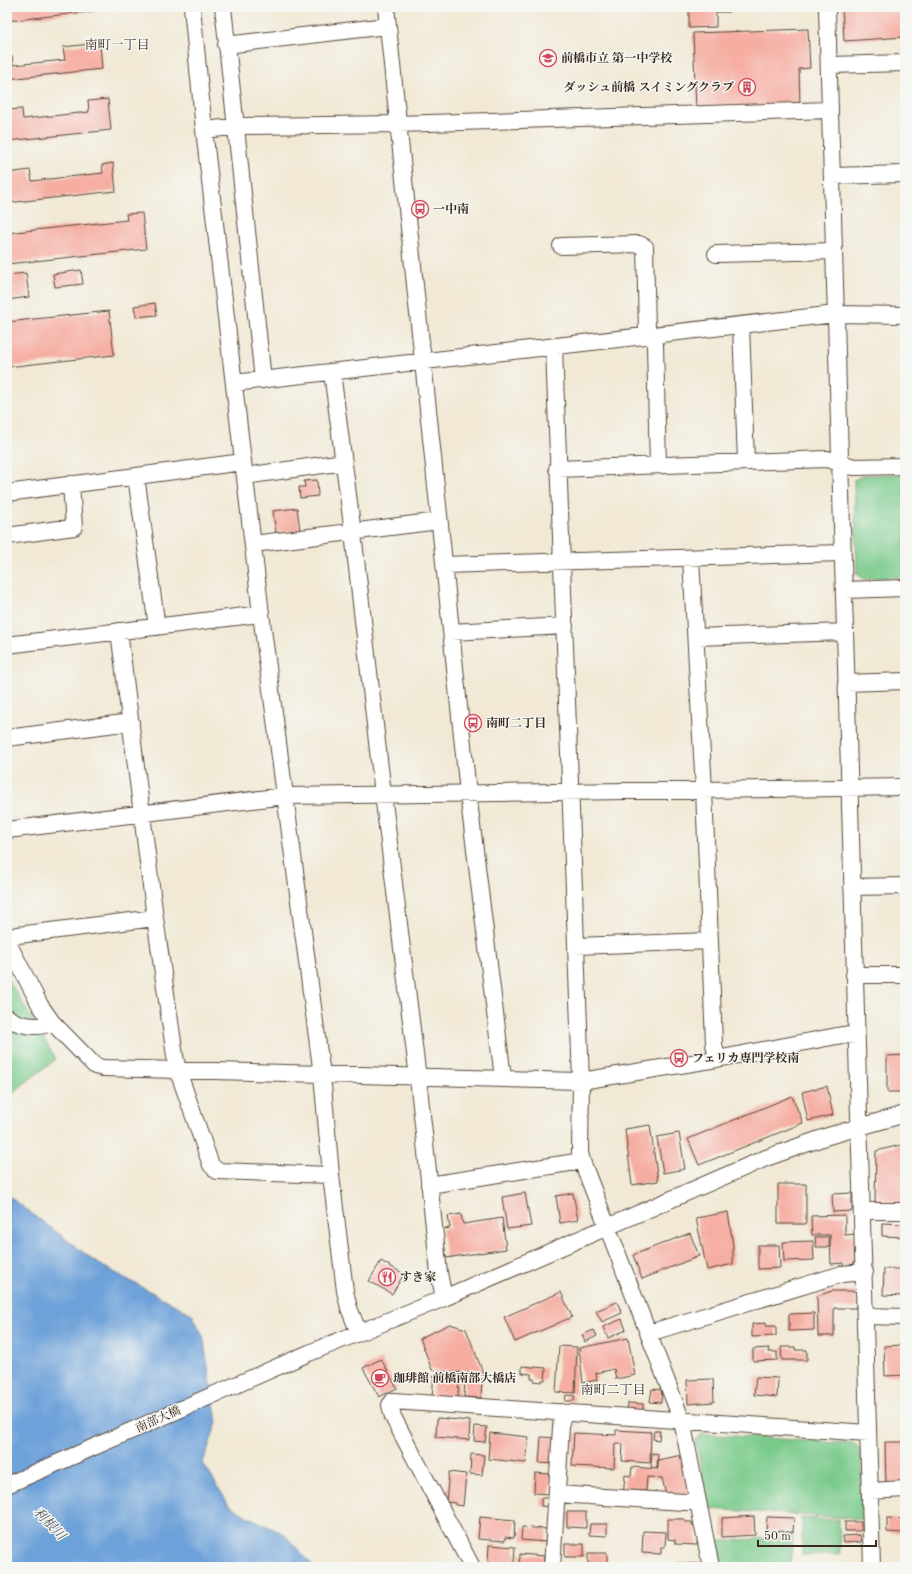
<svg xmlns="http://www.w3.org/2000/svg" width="912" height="1574" font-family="'Old Standard TT','Noto Serif JP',serif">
  <rect width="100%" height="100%" fill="#f6f6f2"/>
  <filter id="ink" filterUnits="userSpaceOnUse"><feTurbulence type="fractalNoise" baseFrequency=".025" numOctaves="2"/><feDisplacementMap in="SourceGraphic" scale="8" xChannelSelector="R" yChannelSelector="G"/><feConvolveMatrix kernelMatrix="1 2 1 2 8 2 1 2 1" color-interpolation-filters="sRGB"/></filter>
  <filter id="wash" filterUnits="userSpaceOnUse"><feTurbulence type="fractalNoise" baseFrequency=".012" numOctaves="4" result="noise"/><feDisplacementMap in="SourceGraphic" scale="16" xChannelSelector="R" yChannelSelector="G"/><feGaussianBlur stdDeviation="0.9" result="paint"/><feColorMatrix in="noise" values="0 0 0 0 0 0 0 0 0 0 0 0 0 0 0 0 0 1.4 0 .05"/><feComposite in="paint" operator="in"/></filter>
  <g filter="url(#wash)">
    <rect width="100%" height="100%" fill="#f1e9d5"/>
    <path fill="#79ca8b" stroke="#5a7a54" d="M905,474V577L864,579L857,574L854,480L863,475Z
      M7,978L56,1059L7,1097Z
      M702,1434L855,1444L861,1450L863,1519L710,1509L695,1441Z
      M802,1518L839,1520L840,1555H802Z
      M793,1537L790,1566L723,1567L718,1541Z"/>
    <path fill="#6da1d9" stroke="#54667c" d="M7,1195L99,1264L192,1314L203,1336L217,1422L203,1463L229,1505L249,1517L284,1534L314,1567H7Z"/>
    <g id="blocks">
      <path fill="#f6ada2" d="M7,7H94V11L7,21Z
        M689,7H729V12H716V27L689,28Z
        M842,7H905V37L844,41Z
        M808,29L810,68L799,69L800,105L696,109L693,33Z
        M100,43L102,69L7,79V57L12,56L13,65L65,60L63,47Z
        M108,99L111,130L7,141V110L22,109L23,119L89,112L88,101Z
        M113,163L116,191L7,203V173L30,170L32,181L103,173L102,165Z
        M142,213L146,249L7,264V233L127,220L126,214Z
        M81,270L83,284L55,287L53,274Z
        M26,273L29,297L7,300V275Z
        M155,303L157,315L136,317L134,306Z
        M109,311L114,355L7,367V322Z
        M317,480L318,496L300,498L299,487H305L304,481Z
        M297,508L300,530L276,533L273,511Z
        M905,1055V1092H887V1056Z
        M827,1086L833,1115L808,1121L802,1092Z
        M792,1096L803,1123L699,1165L688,1139Z
        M650,1125L658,1181L632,1185L625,1129Z
        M679,1133L685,1169L663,1173L657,1137Z
        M905,1144V1206L875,1205L876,1151Z
        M778,1184H806V1224H778Z
        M525,1193L531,1226L507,1229L502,1197Z
        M573,1193L578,1220L560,1223L556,1196Z
        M852,1193V1211L833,1212L832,1194Z
        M728,1212L733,1246V1264L707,1270L696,1218Z
        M461,1214L463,1224L502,1218L506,1249L446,1258L442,1229L450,1228L448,1216Z
        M845,1215V1235L856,1234L855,1261L851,1268L843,1271V1263L831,1264L830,1235H812L811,1216Z
        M882,1223L905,1224L904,1237L882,1236Z
        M690,1233L699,1256L642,1279L633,1255Z
        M815,1237H829V1247H816Z
        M813,1241L814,1260L784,1261L783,1242Z
        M758,1245H779L780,1268L758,1269Z
        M381,1261L404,1274L392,1294L369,1281Z
        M884,1269H905V1296L883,1295Z
        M832,1291H856V1308H834V1336H818L817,1296Z
        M561,1292L572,1317L515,1342L504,1317Z
        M617,1302L622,1313L602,1322L596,1311Z
        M814,1313V1330L789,1331V1314Z
        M622,1319L626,1330L608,1338L603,1327Z
        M766,1323V1326H776V1336L752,1337V1324Z
        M450,1324L466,1329L484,1375L432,1370L420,1338Z
        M594,1330L597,1336L585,1342L582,1335Z
        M628,1338L635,1375L616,1379L614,1369L596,1373L597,1380L583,1383L579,1348Z
        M905,1345V1375L885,1376L884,1346Z
        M559,1346L577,1347L575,1393L556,1392Z
        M781,1347H795V1350H807V1360H782Z
        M769,1348L768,1352H777V1360L753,1361V1349Z
        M381,1359L397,1388L379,1397L363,1368Z
        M522,1366L546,1368L545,1380H542V1382L534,1381V1379H531V1374L522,1373Z
        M434,1375L459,1377L458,1398L432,1396Z
        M756,1377L778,1378L777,1397L754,1395Z
        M465,1378L482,1379L481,1398L464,1397Z
        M713,1379L714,1402L688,1404L687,1380Z
        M652,1389L662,1390L661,1403L650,1402Z
        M566,1395L575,1396L574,1401H565Z
        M628,1403L643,1404V1414L627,1413Z
        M437,1418L470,1421L469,1440L436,1437Z
        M475,1426L487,1427L485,1442L474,1441Z
        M616,1430L651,1432L650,1463L622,1461L623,1444H615L614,1468L572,1466L574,1433L616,1435Z
        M654,1431H660L659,1440L653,1439Z
        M490,1433L529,1437L526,1463L488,1459Z
        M541,1437L555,1438L553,1464L539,1463Z
        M885,1442H905V1484L886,1485Z
        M652,1453L658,1454L657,1468L651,1467Z
        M471,1454L484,1455L482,1475L470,1474Z
        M682,1455L690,1494L667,1499L662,1478L647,1477L646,1491L630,1490L629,1497H623L625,1475L631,1476L632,1467L658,1469V1460Z
        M449,1472L466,1474L463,1506L455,1505V1503L446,1502Z
        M535,1473L551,1474L550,1494L534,1493Z
        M541,1498H549V1507L541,1506Z
        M567,1512H586V1528L567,1527Z
        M754,1516L755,1535L722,1537V1518Z
        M480,1517L515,1520L514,1538L505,1537V1541L478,1539Z
        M767,1517L794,1518L793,1532L766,1530Z
        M887,1518L905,1519V1533L887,1532Z
        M668,1519H685V1522H692V1525H698L697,1545L675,1544V1540L668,1539Z
        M845,1522H861V1531H845Z
        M590,1524H607V1536L589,1535Z
        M522,1527L547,1529L546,1542L521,1540Z
        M643,1531L666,1532L665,1547H661V1554L642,1553Z
        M860,1535L861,1542L844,1543L843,1536Z
        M565,1544H584V1557H565Z
        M489,1545L515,1547L514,1564L488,1562Z
        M588,1553H607V1564H588Z
        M520,1554L544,1556L543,1567H519Z
        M677,1563L704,1564V1567H677Z"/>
    </g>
  </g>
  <g filter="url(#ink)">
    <use href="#blocks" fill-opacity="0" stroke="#564739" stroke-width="1"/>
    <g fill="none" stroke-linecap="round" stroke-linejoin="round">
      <g stroke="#564739" stroke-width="18">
        <path id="minor" d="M192,7L204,130L261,614L322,1075L331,1175L345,1291L349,1308L359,1333
          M223,7L263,380
          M386,7L468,793L503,1078
          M827,7L872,1567
          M226,45L387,26
          M830,65L905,63
          M204,130L242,126L398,124L830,110
          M832,176L905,174
          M561,246L639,244L645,247L647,330L652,335L655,345L658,465
          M716,254L834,251
          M741,325L746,462
          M554,347L581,1081L580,1152L582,1161L682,1421L711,1567
          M332,372L353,533L383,794L418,1078L439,1273L444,1298
          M234,383L836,314L905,315
          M557,469L827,459L854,467L905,466
          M136,476L157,627
          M245,476L344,462
          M7,493L243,462
          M7,536L74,527L71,484
          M253,544L439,521
          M691,559L704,790L714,1044L717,1059
          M444,565L842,553
          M844,590L905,588
          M119,631L155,918L175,1056L178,1071L211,1165L217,1171L331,1175
          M451,632L565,626
          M696,637L845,632
          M7,645L261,614
          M846,683L905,681
          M7,738L131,722
          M7,830L285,796L905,787
          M852,887L905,886
          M7,938L18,935L155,918
          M7,941L40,1005L52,1022L95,1066L103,1068L581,1081L717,1059L842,1035L856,1036
          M576,946L710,941
          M854,975H905
          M7,1017C18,1026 40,1029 52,1022
          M429,1185L582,1161
          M863,1211H905
          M866,1316L905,1317
          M649,1333L842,1274L865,1272
          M7,1485L309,1353L444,1298L766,1158L828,1136L905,1114
          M871,1491L905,1489
          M557,1494L684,1502L698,1501
          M472,1567L393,1417L390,1405L393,1401L868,1433
          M552,1567L562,1412"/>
      </g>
      <use href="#minor" stroke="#fff" stroke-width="16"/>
    </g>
  </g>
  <defs>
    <g id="school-ring" transform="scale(0.9)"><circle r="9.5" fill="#f6f6f2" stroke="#d1495b" stroke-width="1.5"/><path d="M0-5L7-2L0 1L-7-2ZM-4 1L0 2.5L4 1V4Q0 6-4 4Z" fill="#d1495b"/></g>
    <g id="building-ring" transform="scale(0.9)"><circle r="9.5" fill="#f6f6f2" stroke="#d1495b" stroke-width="1.5"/><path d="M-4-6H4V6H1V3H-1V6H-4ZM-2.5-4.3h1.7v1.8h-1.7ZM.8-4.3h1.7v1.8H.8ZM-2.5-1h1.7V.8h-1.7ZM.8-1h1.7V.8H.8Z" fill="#d1495b"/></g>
    <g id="bus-ring" transform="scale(0.9)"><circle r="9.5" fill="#f6f6f2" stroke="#d1495b" stroke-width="1.5"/><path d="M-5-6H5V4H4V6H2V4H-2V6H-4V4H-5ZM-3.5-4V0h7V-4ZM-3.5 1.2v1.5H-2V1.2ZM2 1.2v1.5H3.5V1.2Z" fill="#d1495b"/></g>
    <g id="restaurant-ring" transform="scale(0.9)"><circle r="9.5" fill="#f6f6f2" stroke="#d1495b" stroke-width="1.5"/><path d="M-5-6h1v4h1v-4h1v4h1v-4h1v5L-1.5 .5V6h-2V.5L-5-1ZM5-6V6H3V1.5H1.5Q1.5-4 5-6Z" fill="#d1495b"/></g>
    <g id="cafe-ring" transform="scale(0.9)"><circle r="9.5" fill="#f6f6f2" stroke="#d1495b" stroke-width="1.5"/><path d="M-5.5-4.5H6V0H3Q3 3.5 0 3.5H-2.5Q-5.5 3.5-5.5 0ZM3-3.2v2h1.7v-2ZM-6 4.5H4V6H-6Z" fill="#d1495b"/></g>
  </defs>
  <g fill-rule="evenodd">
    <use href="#school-ring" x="548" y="58"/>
    <use href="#building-ring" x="747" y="87"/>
    <use href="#bus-ring" x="420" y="209"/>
    <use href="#bus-ring" x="473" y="723"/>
    <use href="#bus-ring" x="679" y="1058"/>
    <use href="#restaurant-ring" x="387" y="1277"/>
    <use href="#cafe-ring" x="380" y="1378"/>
  </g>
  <g text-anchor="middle" stroke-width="3" stroke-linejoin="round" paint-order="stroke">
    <g font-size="12" font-weight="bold" fill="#3b2a1e" stroke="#f6f6f2" text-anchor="start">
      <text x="561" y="62">前橋市立 第一中学校</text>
      <text x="734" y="91" text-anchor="end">ダッシュ前橋 スイミングクラブ</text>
      <text x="433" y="213">一中南</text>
      <text x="486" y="727">南町二丁目</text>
      <text x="692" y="1062">フェリカ専門学校南</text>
      <text x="400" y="1281">すき家</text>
      <text x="393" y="1382">珈琲館 前橋南部大橋店</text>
    </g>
    <g font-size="12" fill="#3b2a1e" stroke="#f6f6f2">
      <text transform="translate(158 1419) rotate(-24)" y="4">南部大橋</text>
    </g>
    <g font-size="13" fill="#3b2a1e" stroke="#f6f6f2">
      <text x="117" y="49">南町一丁目</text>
      <text x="613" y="1394">南町二丁目</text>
    </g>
    <g font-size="13" font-style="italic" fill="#4c545f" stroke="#f6f6f2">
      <text transform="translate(50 1523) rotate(46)" y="5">利根川</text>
    </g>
  </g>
  <rect width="912" height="1574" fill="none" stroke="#f6f6f2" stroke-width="24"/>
  <path d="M758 1540v6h118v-6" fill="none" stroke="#3b2a1e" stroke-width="2"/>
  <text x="764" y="1540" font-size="12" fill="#3b2a1e" stroke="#f6f6f2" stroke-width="3" paint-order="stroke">50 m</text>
</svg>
